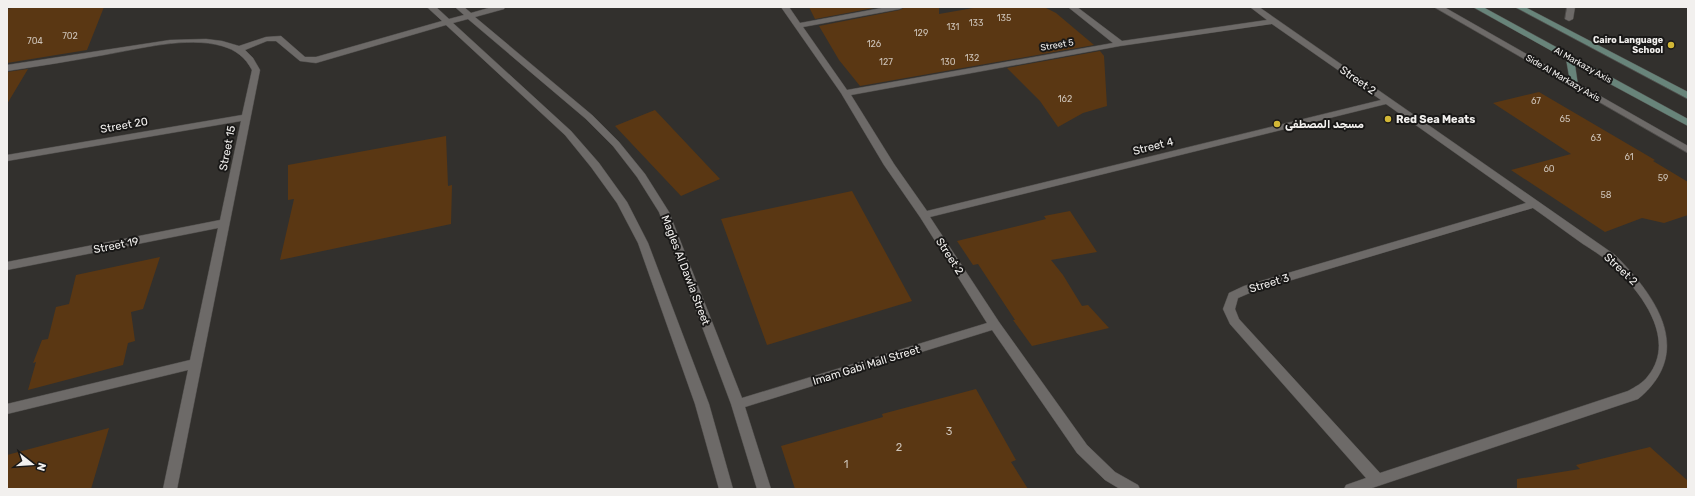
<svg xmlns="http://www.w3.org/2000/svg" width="1695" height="496" font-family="Rubik,Vazirmatn,sans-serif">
  <rect width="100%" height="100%" fill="#32302d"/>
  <path fill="#5a3713" d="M17,7H104L87,50L7,63V9Z
    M809,7H879L815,19Z
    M905,7H939V14L979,7H1044L1056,13L1094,45L860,86L839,60L819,26L900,10Z
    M1100,51L1104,56L1107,106L1083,113L1058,127L1040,101L1007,68Z
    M28,69L7,104V72Z
    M1539,92L1655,160L1653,161L1688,182V215L1664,223L1642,218L1605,232L1511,170L1571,154L1493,103Z
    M655,110L720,179L681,196L615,126Z
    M446,136L448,186L452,185L451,224L280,260L294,199L288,200V165Z
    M852,191L912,301L767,345L721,219Z
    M1070,211L1097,252L1051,260L1063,275L1082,306L1088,305L1109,328L1032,346L1013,320H1015L978,264L973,265L957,241L1046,219L1044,216Z
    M160,257L143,309L131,312L135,341L128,343L123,365L28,390L36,362L33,363L42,340L48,339L56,307L69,304L76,275Z
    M976,389L1016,460L1011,462L1028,489H795L781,446L883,417L882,414Z
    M109,428L91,489H7V455Z
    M1650,447L1688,481V489H1517V479L1580,469L1576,465Z"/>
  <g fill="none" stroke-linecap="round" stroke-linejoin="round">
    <g stroke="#4e4c4a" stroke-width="1">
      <path id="minor" d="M427,7H436L449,19L464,15L455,7H464L471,13L492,7H505L504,9L475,17L592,115L619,142L645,174L669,212L742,398L987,323L920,217L884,165L841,93L781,7H789L800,23L887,7H904L900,9L803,27L847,90L1113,43L1068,7H1077L1122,41L1267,20L1250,7H1259L1615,255C1657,297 1695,352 1638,399L1369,489H1344L1346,485L1366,478L1230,324L1223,309L1229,293L1244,286L1526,203L1386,104L930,217L999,322L1087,445L1115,472L1138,485L1140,489H1120L1105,480L1077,453L992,330L745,407L771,489H757L731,404L659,212L637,177L613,146L586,119L468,19L453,23L571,131L599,163L627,202L648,243L709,404L733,489H719L695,404L638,243L617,203L591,167L565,135L446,25L316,63L300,61L276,41H267L245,50L253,58L260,70L177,489H163L188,370L7,414V404L190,360L218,228L7,270V262L220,220L241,121L7,161V155L242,115L252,70C245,57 236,50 222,46C187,36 139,49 104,55C72,61 39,66 7,71V65L170,40L206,39L222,41L239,46L266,37L281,36L305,57H316L442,21ZM1272,24L1381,100L927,211L894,164L851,95L1120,46ZM1533,208C1550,220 1566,232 1583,244C1591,249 1600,255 1608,261C1637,287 1679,337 1648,376C1643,383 1635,387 1628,391L1380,473L1239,319L1235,309L1238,298L1252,292Z
        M1434,7H1444L1688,146V153Z
        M1567,7H1575L1573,19L1569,21L1565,19Z"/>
    </g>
    <g stroke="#4e4c4a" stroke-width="1">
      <path id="secondary" d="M1473,7H1483L1688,119V126L1575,65L1578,85L1577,87H1571L1566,59Z
        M1515,7H1525L1688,92V99Z"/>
    </g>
    <use href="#minor" fill="#6d6a68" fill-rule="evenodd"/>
    <use href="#secondary" fill="#68847a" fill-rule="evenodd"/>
  </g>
  <g fill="#d2b736" stroke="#191817" stroke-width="1.5">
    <circle cx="1671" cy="45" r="4"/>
    <circle cx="1388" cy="119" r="4"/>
    <circle cx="1277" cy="124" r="4"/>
  </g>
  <g text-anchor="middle" stroke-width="4" stroke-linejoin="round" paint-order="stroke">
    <g font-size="9" fill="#ccc2b7">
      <text x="1004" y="21">135</text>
      <text x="976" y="26">133</text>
      <text x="953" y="30">131</text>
      <text x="921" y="36">129</text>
      <text x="70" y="39">702</text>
      <text x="35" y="44">704</text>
      <text x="874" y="47">126</text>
      <text x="972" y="61">132</text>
      <text x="886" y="65">127</text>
      <text x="948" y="65">130</text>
      <text x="1065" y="102">162</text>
      <text x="1536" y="104">67</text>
      <text x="1565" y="122">65</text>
      <text x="1596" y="141">63</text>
      <text x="1629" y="160">61</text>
      <text x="1549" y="172">60</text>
      <text x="1663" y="181">59</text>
      <text x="1606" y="198">58</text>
    </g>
    <g font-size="9" font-weight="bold" fill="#f2f0ee" stroke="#191817" text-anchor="end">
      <text x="1663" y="43">Cairo Language<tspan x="1663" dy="10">School</tspan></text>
    </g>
    <g font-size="9" fill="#f2f0ee" stroke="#191817">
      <text transform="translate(1057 45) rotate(-10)" y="3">Street 5</text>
      <text transform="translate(1583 65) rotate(29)" y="3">Al Markazy Axis</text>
      <text transform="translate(1563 78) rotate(30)" y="3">Side Al Markazy Axis</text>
    </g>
    <g font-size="11" fill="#f2f0ee" stroke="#191817">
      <text transform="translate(1358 80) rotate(35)" y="4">Street 2</text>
      <text transform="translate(124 125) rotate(-10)" y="4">Street 20</text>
      <text transform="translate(1153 146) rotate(-14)" y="4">Street 4</text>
      <text transform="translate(227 148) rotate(-79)" y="4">Street 15</text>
      <text transform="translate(116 245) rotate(-11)" y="4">Street 19</text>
      <text transform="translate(950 256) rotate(57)" y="4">Street 2</text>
      <text transform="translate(1621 269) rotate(43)" y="4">Street 2</text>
      <text transform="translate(686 270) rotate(69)" y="4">Magles Al Dawla Street</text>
      <text transform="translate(1269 283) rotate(-17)" y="4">Street 3</text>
      <text transform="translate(866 365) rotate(-17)" y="4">Imam Gabi Mall Street</text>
    </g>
    <g font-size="11" font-weight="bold" fill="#f2f0ee" stroke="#191817" text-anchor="start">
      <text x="1396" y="123">Red Sea Meats</text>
      <text x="1285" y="128">مسجد المصطفى</text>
    </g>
    <g font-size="11" fill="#ccc2b7">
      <text x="949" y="435">3</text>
      <text x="899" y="451">2</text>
      <text x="846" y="468">1</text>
    </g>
  </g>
  <rect width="1695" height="496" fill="none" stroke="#f2f0ee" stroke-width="16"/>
  <g transform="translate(32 464) rotate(107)" stroke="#191817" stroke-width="3" paint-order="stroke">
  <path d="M0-3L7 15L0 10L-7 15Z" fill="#f2f0ee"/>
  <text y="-6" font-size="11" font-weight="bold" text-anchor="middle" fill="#f2f0ee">N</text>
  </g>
</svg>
